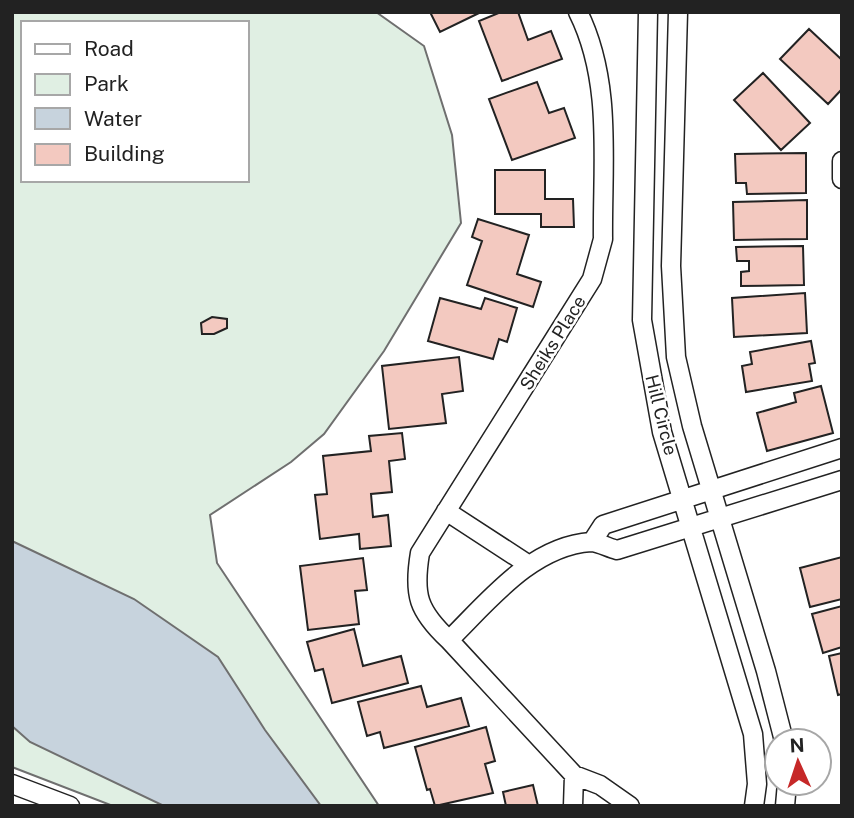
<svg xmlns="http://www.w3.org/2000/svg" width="854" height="818" font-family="'Public Sans',sans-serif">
  <rect width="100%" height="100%" fill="#fff"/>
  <path fill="#e0efe3" stroke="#6f6f6f" stroke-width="2" fill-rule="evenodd" d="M12,12H376L424,46L452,135L461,223L384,351L324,434L291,462L210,515L217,563L379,806H113L12,767ZM23,23H247V180H23Z"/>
  <path fill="#c7d3dd" stroke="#6f6f6f" stroke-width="2" d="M12,541L134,599L218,657L265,730L321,806H164L30,742L12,726Z"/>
  <path fill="#f3c9c0" stroke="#222" stroke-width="2" d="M430,12H479V13L440,32Z
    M501,12H518L528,40L551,31L562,59L502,81L479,21Z
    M809,29L842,60V89L828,104L780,59Z
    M763,73L810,123L781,150L734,100Z
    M537,82L549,113L564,108L575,138L512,160L489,99Z
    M806,153V193L747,194L746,183H736L735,154Z
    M495,170H545V199H573L574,227H541V214H495Z
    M807,200V239L734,240L733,202Z
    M478,219L529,235L517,274L541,282L533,307L467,285L482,241L472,237Z
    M803,246L804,285L741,286V272L749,271V261H737L736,247Z
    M805,293L807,333L734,337L732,298Z
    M440,298L481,309L485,298L517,308L507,342L499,339L493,359L428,341Z
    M212,317L227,319V328L214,334H202L201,323Z
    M811,341L815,363L809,364L812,381L746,392L742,366L752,364L750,352Z
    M459,357L463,391L442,394L446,423L389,429L382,366Z
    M821,386L833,433L767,451L757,413L796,402L794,393Z
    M402,433L405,459L389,461L392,492L371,494L373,517L388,515L391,546L360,549L359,534L320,539L315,495L327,494L323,456L371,451L369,436Z
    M842,557V599L810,607L800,568Z
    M363,558L367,590L355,591L359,624L308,630L300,566Z
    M842,606V647L823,653L812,614Z
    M354,629L363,666L401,656L408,683L332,703L323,669L315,671L307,642Z
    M842,653V694L838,695L829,656Z
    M421,686L427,707L461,698L469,726L384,748L380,732L367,736L358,702Z
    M486,727L495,761L485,764L493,793L435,806L430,789L427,790L415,747Z
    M533,785L538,806H506L503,792Z"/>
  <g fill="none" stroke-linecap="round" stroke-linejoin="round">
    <g stroke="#222" stroke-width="21">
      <path id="street" d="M578,12C613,82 602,163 603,239L592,279L420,553C413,595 418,611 449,640C488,602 531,546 591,542C598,542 609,548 617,550L842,480
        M648,12L642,320L662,432L753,734L757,784L754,806
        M678,12L671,266L676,357L692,426L766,671L784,741
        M842,161V179
        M446,511L529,565
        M592,542L603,525L842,448
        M449,640L574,775L600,785L630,806
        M12,784L70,806
        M573,806L574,775
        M785,806L787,783"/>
    </g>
    <use href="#street" stroke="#fff" stroke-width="18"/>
  </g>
  <g text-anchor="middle" stroke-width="5" stroke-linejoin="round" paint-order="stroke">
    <g font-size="18" fill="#222" stroke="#fff">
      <text transform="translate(553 343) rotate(-58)" y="6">Sheiks Place</text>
      <text transform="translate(661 415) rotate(76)" y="6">Hill Circle</text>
    </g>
  </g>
  <rect width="854" height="818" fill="none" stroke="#222222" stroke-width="28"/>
  <rect x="21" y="21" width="228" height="161" fill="#ffffff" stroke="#a7a7a7" stroke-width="2"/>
  <rect x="35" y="44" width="35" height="10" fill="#ffffff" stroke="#a7a7a7" stroke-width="2"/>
  <text x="84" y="56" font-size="21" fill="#222222">Road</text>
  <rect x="35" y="74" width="35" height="21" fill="#e0efe3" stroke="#a7a7a7" stroke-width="2"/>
  <text x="84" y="91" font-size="21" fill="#222222">Park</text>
  <rect x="35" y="108" width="35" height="21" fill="#c7d3dd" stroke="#a7a7a7" stroke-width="2"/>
  <text x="84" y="126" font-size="21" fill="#222222">Water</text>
  <rect x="35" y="144" width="35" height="21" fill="#f3c9c0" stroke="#a7a7a7" stroke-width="2"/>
  <text x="84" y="161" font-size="21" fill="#222222">Building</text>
  <g transform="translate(798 762) rotate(357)"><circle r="33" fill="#ffffff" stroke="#a7a7a7" stroke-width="2"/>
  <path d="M0-5L12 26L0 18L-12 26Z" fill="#c62828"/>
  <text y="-10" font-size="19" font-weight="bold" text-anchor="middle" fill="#222222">N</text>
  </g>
</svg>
